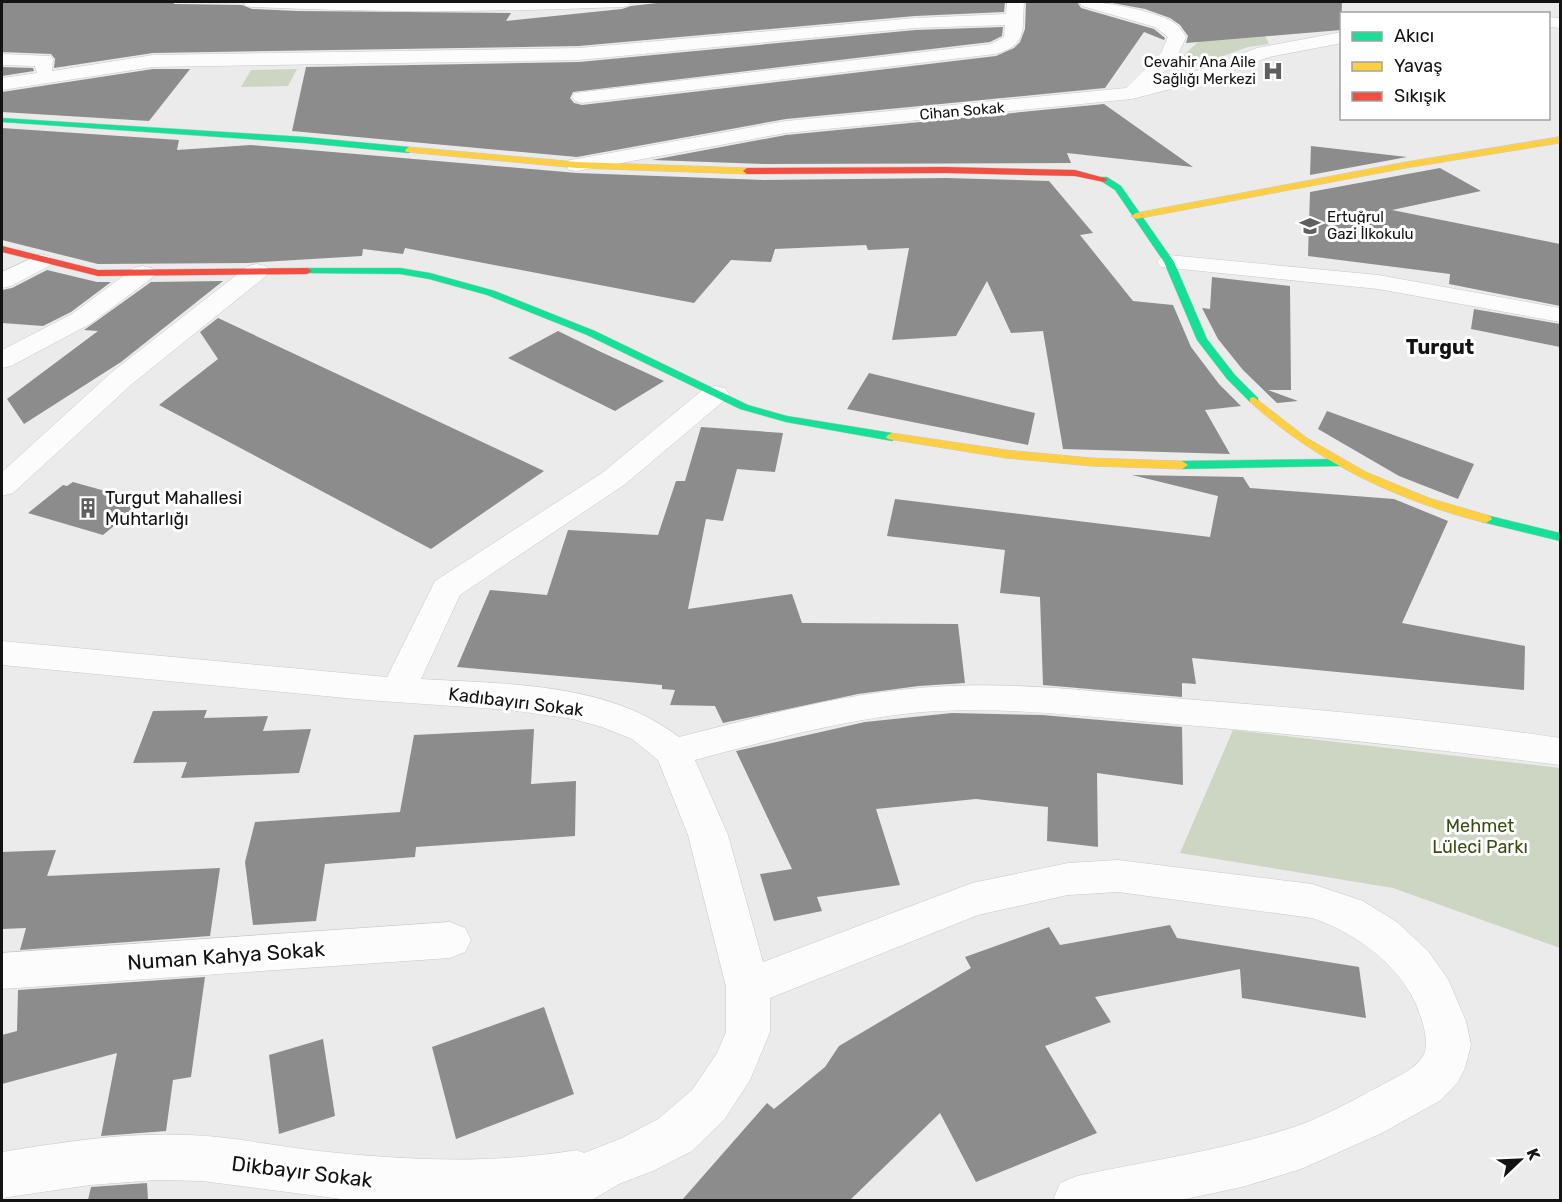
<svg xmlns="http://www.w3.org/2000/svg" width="1562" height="1202" font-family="Rubik,sans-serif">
  <rect width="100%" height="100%" fill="#ebebec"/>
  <path fill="#cdd5c3" d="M1265,35L1269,44L1248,47L1182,71H1171V67L1198,42L1208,38Z
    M297,69L288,86L241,87L251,70Z
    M1233,730L1560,768V948L1393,888L1180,853Z"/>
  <path fill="#8c8c8d" d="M2,2H174V4L242,5L252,9L298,11L511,13L506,21L622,9L631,6L666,2H1005L1004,12L915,16L579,46L153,53L54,68L55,59L51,54L2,52Z
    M1026,2H1077L1081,8L1154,29L1165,38L1164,40L1144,32L1105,88L786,119L577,157L292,131L306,67L579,62L915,30L1003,27L1002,36L990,42L573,92L570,98L574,103L582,105L996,56L1014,48L1020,42L1025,29Z
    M1107,2H1342L1341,30L1186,43L1188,36L1180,25L1170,18L1145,9Z
    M2,67L33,68L34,71L2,76Z
    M153,69H190L149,121L2,112V92Z
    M1104,104L1193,167L1067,153L1071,163L764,164L652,160L786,135Z
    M2,128L179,140L177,150L251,145L577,173L764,180L946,178L1049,181L1093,233L1080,235L1133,301L1173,305L1191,347L1219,384L1241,406L1205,410L1230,454L1063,449L1043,331L1011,333L987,281L956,336L892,340L909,248L868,250L866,245L775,249L771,262L731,260L694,303L405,248L403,254L363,249L362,256L247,263L98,264L2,240Z
    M1311,146L1407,157L1310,175Z
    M1440,168L1481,191L1392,210L1560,244V306L1449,284L1450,274L1308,256L1310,192Z
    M47,270L97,282H111L71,312L43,326L2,323V290L12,288Z
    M1212,277L1290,286L1291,390H1268L1298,401L1277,403L1243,370L1218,339L1202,308L1210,309Z
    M223,281L121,362L24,424L7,399L98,331L84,330L151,282Z
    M1474,309L1560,324V347L1471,329Z
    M218,318L544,471L431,549L159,405L218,359L200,332Z
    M558,331L601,352L664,381L615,411L508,358Z
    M869,373L1035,413L1028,445L847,409Z
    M1327,411L1474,464L1458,499L1399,476L1318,429Z
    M701,427L783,433L775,472L737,469L723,521L706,519L688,609L792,594L802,623L958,624L965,683L919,686L858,694L723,723L715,706L670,705L675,690L662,689V685L457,667L490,590L547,595L568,530L658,535L676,481H685Z
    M1132,475L1243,477L1250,488L1394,499L1448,521L1402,623L1525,646L1524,690L1192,658L1196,684L1182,683V697L1043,685L1040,597L1000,593L1005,550L887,536L895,499L1210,537L1218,496Z
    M73,482L141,501L135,506L137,507L103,535L28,513L63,485L67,486Z
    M207,710L204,718L268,716L263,731L311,729L299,773L181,778L187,762L133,763L153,711Z
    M952,713L1042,715L1182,727L1183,785L1097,773L1098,847L1047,841L1048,807L976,799L876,809L900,885L817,897L822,911L774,921L760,874L792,869L736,751L865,722Z
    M534,729L531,784L576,781L575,836L416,847L415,857L325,864L316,921L253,925L245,862L255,822L400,812L414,735Z
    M56,850L47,876L220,868L210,936L20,950L26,928L2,929V852Z
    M1170,925L1177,938L1359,967L1366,1018L1242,998L1240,969L1095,997L1111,1022L1045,1046L1097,1133L976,1182L940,1113L850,1200H682L767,1103L774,1109L825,1067L839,1046L971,968L965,957L1049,927L1060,945Z
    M205,977L191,1077L173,1080L166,1131L101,1136L117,1053L2,1084V1035L17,1031L18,990Z
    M544,1007L574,1094L456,1139L432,1047Z
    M323,1039L335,1116L279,1134L269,1055Z
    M147,1183L148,1200H88L91,1187Z"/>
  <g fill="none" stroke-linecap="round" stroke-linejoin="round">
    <g stroke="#c8c8c8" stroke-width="1">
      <path id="street" d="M243,2H631L628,6L622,7C499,12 375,13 252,7L246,6Z
        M1007,2H1024C1022,29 1028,46 995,54L582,103L575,101L572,97L575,93L991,44L1004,37L1005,25L915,28L579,60L153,67L2,90V78L37,73L35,66L2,65V54L51,56L53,60L52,71L153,55L579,48L915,18L1006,14Z
        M1079,2C1099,0 1162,12 1177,25C1181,28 1183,33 1186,37L1176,59L1154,82L1199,70L1257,48L1342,32V43L1269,57L1213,78L1132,99L786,133L577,171L569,170L566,165L569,160L577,159L786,121L1126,88L1161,53L1168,37L1155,27L1082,6Z
        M1548,17L1560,18V28L1548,27Z
        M41,254L49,256L53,261L49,266L11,286L2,288V272Z
        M1169,255L1378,275L1560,308V322L1378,289L1161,267L1157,262L1161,257Z
        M257,264L266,266L269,271L266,276L132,384L13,493L2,496V472L112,372L248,266Z
        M143,266L152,268L155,273L152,278L90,324L11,366L2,368V350L72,314L134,268Z
        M715,386L725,388L729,394L725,400L624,485L460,595L421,679C506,684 608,682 679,737C758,717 837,695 919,688C1003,680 1088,691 1172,698C1302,708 1432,719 1560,738V765C1428,748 1295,734 1162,723C1082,716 1002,706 922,712C845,719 770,740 695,760L728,835L763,962L972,883L1068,863L1118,860L1312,884L1363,901L1397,922L1428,951L1448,979L1466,1021L1471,1045L1465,1068L1458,1082L1441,1100L1382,1133L1301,1169L1242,1187L1181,1200H1053L1060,1183L1077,1176C1149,1161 1224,1150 1294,1127C1324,1117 1353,1100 1380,1086C1394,1078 1416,1070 1424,1054C1430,1040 1421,1016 1415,1002C1396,962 1352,931 1312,918L1118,892L1068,895L978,915L770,998V1032L750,1080L724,1120L692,1151L653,1171L619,1184L592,1200H349L202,1181L156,1180L90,1185L2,1198V1152C64,1142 125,1132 188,1135C228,1136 269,1145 310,1150C400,1160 487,1165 577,1150L584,1153L622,1138L658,1119L692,1090L717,1053L726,1032V987L688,835L658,760L632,739L602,727L573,719L511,710L366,700L2,665V641L387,677L435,581L602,473L705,388Z
        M450,922L465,928L471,940L465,952L450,958L2,989V953Z"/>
    </g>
    <g stroke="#c8c8c8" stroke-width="1">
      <path id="fast" d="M2,118L305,137L409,147L413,150L409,153L305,143L2,122Z
        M1101,177H1107L1121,186L1174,262L1207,339L1235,375L1258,398V402H1250L1227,379L1197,340L1164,262L1115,190L1101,181Z
        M307,268H400L430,273L495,291L595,331L748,405L787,416L892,433L898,437L892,441L786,422L740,409L587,335L487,295L429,279L400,274L303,273L302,271Z
        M1338,459L1342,460L1344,463L1342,466L1182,469L1176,465L1182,461Z
        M1486,515L1560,533V541L1482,522L1480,519Z"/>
    </g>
    <g stroke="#c8c8c8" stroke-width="1">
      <path id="slow" d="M1560,137V143L1406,168L1136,219L1131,216L1136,213L1406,162Z
        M409,147L577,162L747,168L751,171L747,174L577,168L406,152L405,150Z
        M1254,397L1307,438L1366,472L1429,498L1490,516L1492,519L1486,523C1398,501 1318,463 1250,402V398Z
        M892,433L1006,450L1091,458L1182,461L1188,465L1182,469L1091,466L1006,458L888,439L886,437L888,435Z"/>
    </g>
    <g stroke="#c8c8c8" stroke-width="1">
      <path id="jam" d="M946,167L1075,170L1108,179L1104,182L1075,176L946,173L747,174L743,171L747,168Z
        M2,246L98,270L307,268L312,271L307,274L98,276L2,252Z"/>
    </g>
    <use href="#street" fill="#fcfcfc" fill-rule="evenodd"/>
    <use href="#fast" fill="#16e098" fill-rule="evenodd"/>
    <use href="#slow" fill="#ffcf43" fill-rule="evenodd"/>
    <use href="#jam" fill="#f24e42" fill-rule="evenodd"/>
  </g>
  <defs>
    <g id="hospital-bare" transform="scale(1.62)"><path d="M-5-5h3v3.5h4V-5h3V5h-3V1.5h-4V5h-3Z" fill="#5f5f60" stroke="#fff" stroke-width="2.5" paint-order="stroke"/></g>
    <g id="school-bare" transform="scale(1.62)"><path d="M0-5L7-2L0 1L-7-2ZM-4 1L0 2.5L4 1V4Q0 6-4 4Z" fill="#5f5f60" stroke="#fff" stroke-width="2.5" paint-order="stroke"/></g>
    <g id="building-bare" transform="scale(1.62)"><path d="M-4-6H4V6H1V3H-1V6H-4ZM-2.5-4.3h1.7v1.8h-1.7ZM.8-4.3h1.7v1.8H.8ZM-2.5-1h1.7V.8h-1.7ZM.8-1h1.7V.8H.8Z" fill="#5f5f60" stroke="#fff" stroke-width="2.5" paint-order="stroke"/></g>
  </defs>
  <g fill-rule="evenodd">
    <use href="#hospital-bare" x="1273" y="71"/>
    <use href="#school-bare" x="1310" y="226"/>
    <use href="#building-bare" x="88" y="508"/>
  </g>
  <g text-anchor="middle" stroke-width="6" stroke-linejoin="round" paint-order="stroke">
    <g font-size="15" fill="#131314" stroke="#fff" text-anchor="end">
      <text x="1256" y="67">Cevahir Ana Aile<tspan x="1256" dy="17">Sağlığı Merkezi</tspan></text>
      <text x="1327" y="222" text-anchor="start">Ertuğrul<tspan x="1327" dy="17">Gazi İlkokulu</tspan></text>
    </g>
    <g font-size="15" fill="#131314" stroke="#fff">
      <text transform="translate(962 111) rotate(-5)" y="5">Cihan Sokak</text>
    </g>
    <g font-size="18" fill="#131314" stroke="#fff" text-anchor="start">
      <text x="105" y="504">Turgut Mahallesi<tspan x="105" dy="21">Muhtarlığı</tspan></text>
    </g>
    <g font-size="18" fill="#131314" stroke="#fff">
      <text transform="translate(516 702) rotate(7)" y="6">Kadıbayırı Sokak</text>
    </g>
    <g font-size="18" fill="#394c12" stroke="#fff">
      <text x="1480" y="832">Mehmet<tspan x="1480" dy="21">Lüleci Parkı</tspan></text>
    </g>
    <g font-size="20" font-weight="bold" fill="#131314" stroke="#fff">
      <text x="1440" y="354">Turgut</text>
    </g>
    <g font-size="21" fill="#131314" stroke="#fff">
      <text transform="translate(226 956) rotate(-4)" y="7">Numan Kahya Sokak</text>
      <text transform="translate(302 1172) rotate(7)" y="7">Dikbayır Sokak</text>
    </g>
  </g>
  <rect width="1562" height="1202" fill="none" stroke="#131314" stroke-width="6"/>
  <rect x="1340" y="12" width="210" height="108" fill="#ffffff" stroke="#a1a1a1" stroke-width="1.5"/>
  <rect x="1352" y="32" width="30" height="9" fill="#16e098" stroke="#a1a1a1" stroke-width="1.5"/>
  <text x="1394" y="42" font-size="18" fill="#131314">Akıcı</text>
  <rect x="1352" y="62" width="30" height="9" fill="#ffcf43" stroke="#a1a1a1" stroke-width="1.5"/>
  <text x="1394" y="72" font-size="18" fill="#131314">Yavaş</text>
  <rect x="1352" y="92" width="30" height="9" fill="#f24e42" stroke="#a1a1a1" stroke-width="1.5"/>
  <text x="1394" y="102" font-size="18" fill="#131314">Sıkışık</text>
  <g transform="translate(1520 1160) rotate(67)" stroke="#ffffff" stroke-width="4.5" paint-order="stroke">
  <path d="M0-4.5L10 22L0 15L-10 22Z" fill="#131314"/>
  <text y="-9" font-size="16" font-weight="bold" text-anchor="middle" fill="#131314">K</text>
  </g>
</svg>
